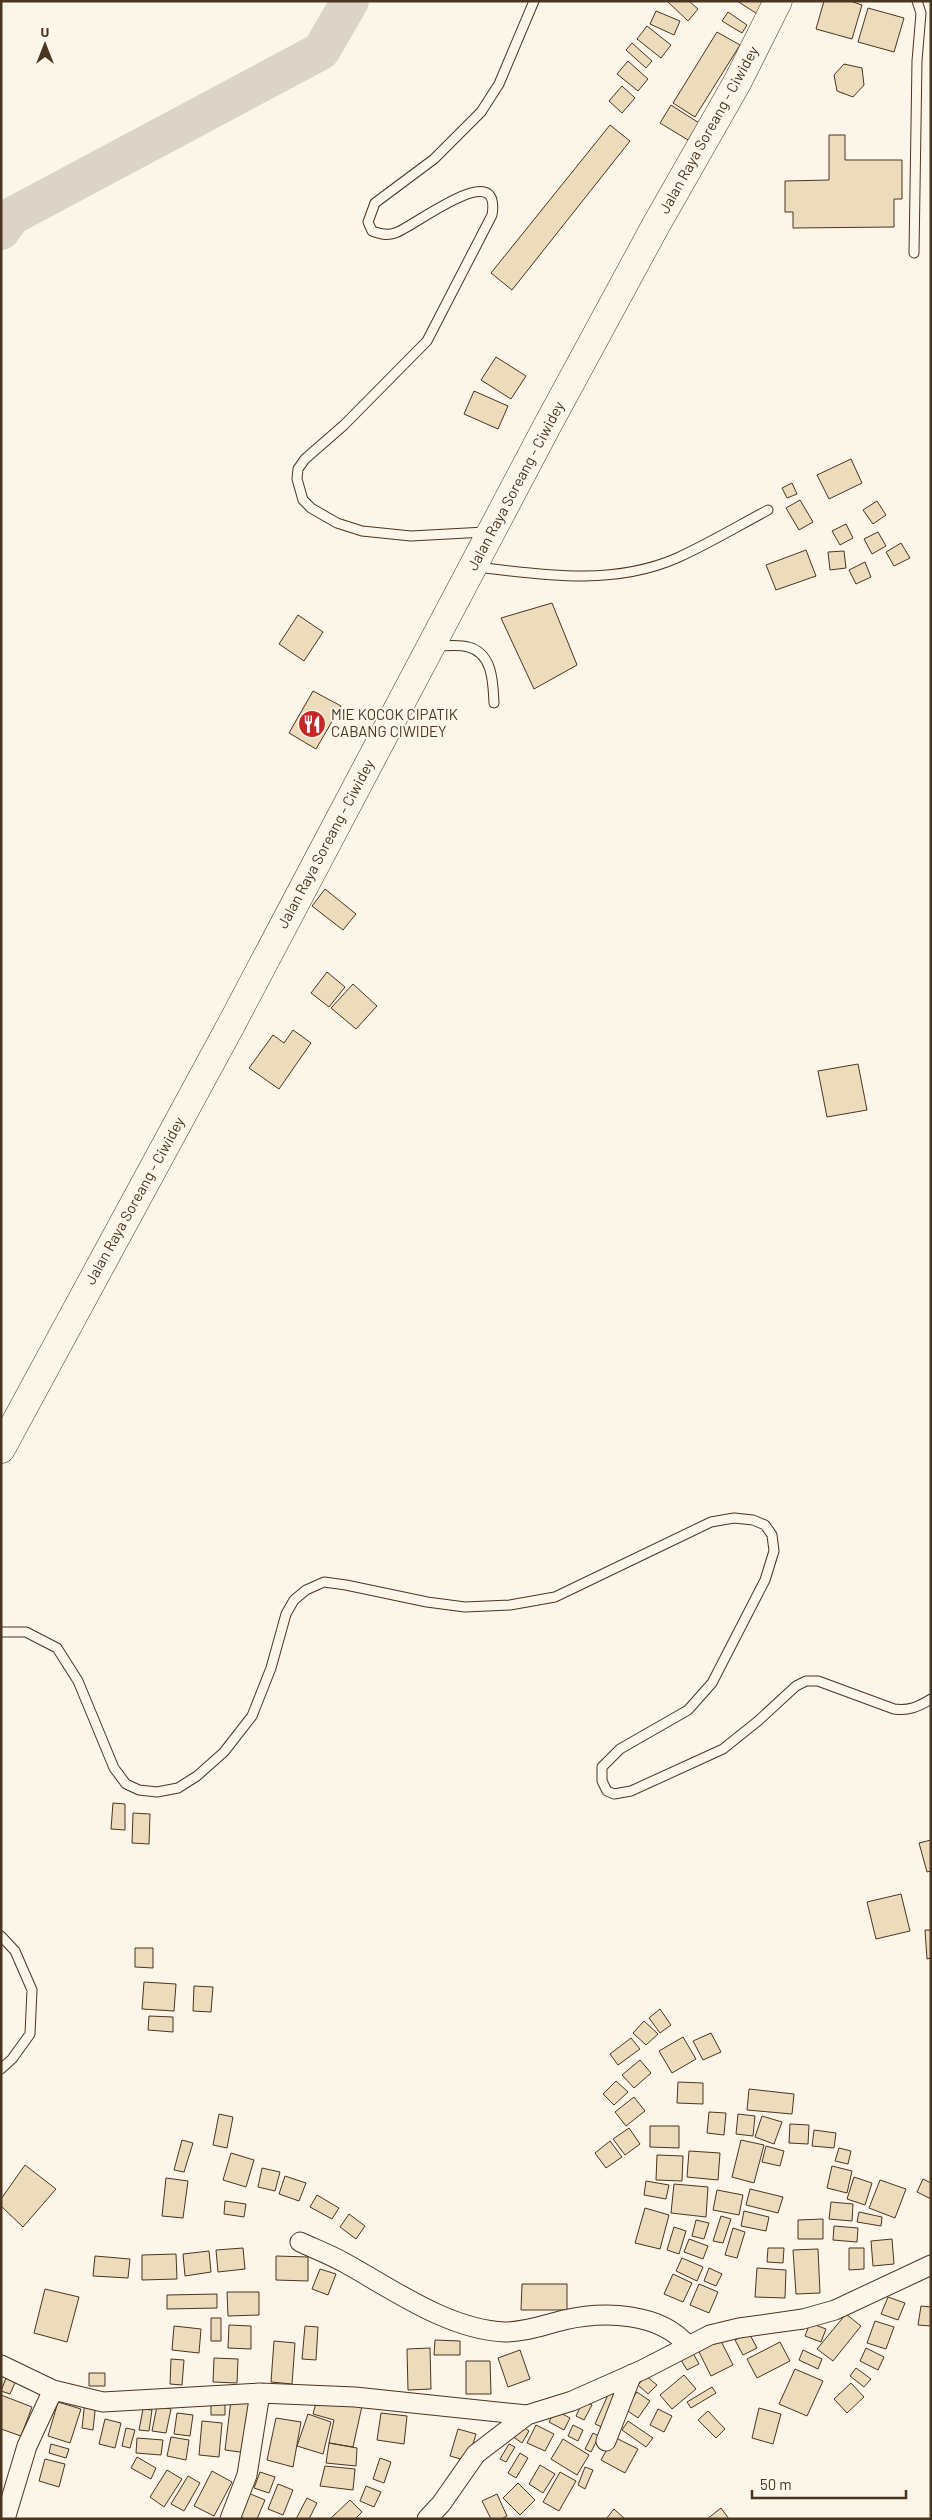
<svg xmlns="http://www.w3.org/2000/svg" width="932" height="2520" font-family="Barlow,sans-serif">
  <rect width="100%" height="100%" fill="#fbf6e9"/>
  <g fill="none" stroke-linecap="round" stroke-linejoin="round">
    <path stroke="#dcd4c6" stroke-width="38" d="M1,231L12,216L321,51L350,1"/>
  </g>
  <path fill="#ecdcbc" stroke="#4a3520" d="M667,1H689L698,9L688,21Z
    M737,1H768L759,15Z
    M824,1H850L862,5L852,39L816,29Z
    M868,8L904,18L894,52L858,42Z
    M656,11L680,21L674,35L650,24Z
    M728,12L747,25L742,33L722,21Z
    M647,26L671,45L661,58L637,39Z
    M717,32L740,45L695,117L673,103Z
    M632,43L652,61L646,68L626,50Z
    M628,61L648,79L638,91L617,74Z
    M844,64L862,68L864,85L853,97L837,91L834,75Z
    M622,86L635,98L622,113L609,101Z
    M671,105L699,123L688,140L660,123Z
    M610,125L630,141L512,290L491,273Z
    M829,135H845V160H902V199H894V227L793,228V212H785V181L829,180Z
    M496,357L526,376L511,399L481,380Z
    M474,391L508,406L498,429L464,414Z
    M851,459L862,483L829,499L817,475Z
    M792,483L797,494L787,498L782,488Z
    M800,500L813,522L799,530L786,508Z
    M877,501L886,515L873,524L863,510Z
    M846,524L853,538L840,545L832,531Z
    M878,532L886,546L872,554L864,539Z
    M901,543L910,558L894,566L886,552Z
    M806,550L816,576L776,590L766,565Z
    M844,551L846,568L830,570L828,552Z
    M865,562L871,577L856,584L849,570Z
    M552,603L577,665L534,689L501,618Z
    M298,615L323,632L304,661L279,644Z
    M313,691L341,706L316,749L289,733Z
    M325,889L356,914L343,930L312,906Z
    M327,972L345,987L329,1007L311,993Z
    M353,984L377,1006L356,1029L331,1008Z
    M293,1030L311,1043L279,1089L249,1068L273,1035L284,1043Z
    M858,1064L867,1110L827,1117L818,1071Z
    M113,1803L125,1804V1830L111,1829Z
    M133,1813L150,1814L149,1844L132,1843Z
    M931,1840V1871L927,1872L919,1843Z
    M901,1894L910,1931L876,1939L867,1902Z
    M925,1930H931V1958L927,1959Z
    M135,1948H153V1968L135,1967Z
    M144,1982L176,1984L174,2011L142,2009Z
    M194,1986L213,1987L211,2012L193,2011Z
    M660,2009L671,2025L660,2033L649,2018Z
    M149,2016L173,2017V2032L148,2030Z
    M644,2021L658,2034L646,2045L633,2033Z
    M711,2033L721,2052L703,2060L693,2041Z
    M683,2037L696,2059L672,2073L659,2051Z
    M631,2038L640,2049L618,2065L610,2054Z
    M640,2060L651,2073L634,2088L622,2075Z
    M616,2081L628,2092L614,2105L603,2094Z
    M678,2082L703,2083V2104L677,2103Z
    M749,2089L794,2094L792,2114L747,2110Z
    M634,2097L645,2111L626,2126L615,2112Z
    M709,2112L726,2113L724,2135L707,2133Z
    M219,2114L233,2117L227,2148L213,2145Z
    M738,2114L755,2116L753,2136L736,2134Z
    M762,2116L782,2122L774,2144L755,2137Z
    M790,2124L809,2125L808,2144L789,2143Z
    M650,2126H679V2148L650,2147Z
    M629,2128L640,2144L625,2155L613,2139Z
    M814,2130L836,2133L834,2148L812,2146Z
    M182,2140L193,2143L184,2172L174,2170Z
    M741,2140L764,2145L754,2183L732,2177Z
    M610,2141L622,2157L606,2168L595,2153Z
    M766,2146L784,2151L780,2166L762,2162Z
    M839,2148L851,2151L848,2164L835,2161Z
    M689,2151L720,2153L718,2180L687,2177Z
    M231,2153L254,2160L246,2187L223,2180Z
    M657,2155L683,2156L682,2181L656,2180Z
    M25,2165L56,2189L23,2227L1,2206V2199Z
    M832,2166L852,2171L847,2193L827,2188Z
    M262,2168L280,2172L275,2191L258,2187Z
    M285,2176L306,2183L299,2201L279,2194Z
    M854,2177L872,2183L865,2205L847,2199Z
    M166,2178L188,2181L183,2218L162,2216Z
    M923,2179L931,2183V2199L917,2192Z
    M880,2180L906,2189L895,2218L869,2208Z
    M646,2181L669,2185L666,2199L644,2195Z
    M674,2184L708,2187L706,2217L671,2213Z
    M750,2189L783,2197L778,2213L746,2205Z
    M717,2190L743,2195L739,2215L713,2210Z
    M317,2195L339,2208L332,2219L310,2207Z
    M225,2201L246,2204L244,2217L224,2214Z
    M831,2202L853,2204L852,2221L829,2219Z
    M645,2208L669,2215L660,2249L635,2243Z
    M744,2211L769,2217L766,2231L741,2226Z
    M859,2212L882,2217L881,2226L857,2222Z
    M349,2214L365,2226L356,2239L340,2227Z
    M721,2216L731,2219L723,2243L713,2241Z
    M823,2219V2239H798V2220Z
    M696,2220L709,2223L704,2239L692,2236Z
    M834,2226L858,2228L857,2242L833,2240Z
    M674,2227L686,2231L679,2254L667,2250Z
    M733,2228L745,2232L737,2258L725,2255Z
    M689,2239L708,2246L703,2259L684,2252Z
    M892,2239L894,2264L873,2266L871,2241Z
    M243,2248L245,2269L218,2272L216,2250Z
    M768,2248H784L783,2263L767,2262Z
    M849,2248H864V2269L849,2270Z
    M818,2249L820,2293L796,2294L793,2250Z
    M209,2251L211,2272L185,2276L183,2254Z
    M176,2254L177,2279L142,2280V2255Z
    M95,2256L130,2259L128,2278L93,2276Z
    M276,2256L308,2257V2281L276,2280Z
    M682,2258L703,2267L697,2281L676,2271Z
    M709,2268L722,2274L716,2286L704,2281Z
    M757,2268L786,2270L785,2298L755,2297Z
    M320,2269L336,2274L328,2295L312,2289Z
    M673,2274L692,2283L683,2302L664,2294Z
    M522,2284H567V2310H521Z
    M699,2284L718,2292L709,2313L690,2305Z
    M45,2289L79,2297L67,2342L34,2333Z
    M227,2292H259V2315L228,2316Z
    M217,2294V2308L167,2309V2295Z
    M888,2297L905,2303L898,2320L881,2314Z
    M921,2306L931,2307V2326L918,2325Z
    M846,2314L861,2326L833,2361L817,2349Z
    M211,2318H221V2341H211Z
    M875,2321L894,2327L886,2349L867,2343Z
    M810,2323L826,2329L821,2342L805,2336Z
    M229,2325L251,2326V2349L228,2348Z
    M174,2326L201,2329L199,2353L172,2350Z
    M305,2326L318,2327L316,2360L302,2359Z
    M749,2333L757,2348L743,2355L735,2340Z
    M720,2339L733,2365L711,2376L698,2350Z
    M435,2340L460,2341V2355H434Z
    M274,2341L295,2343L292,2384L271,2382Z
    M780,2342L790,2361L757,2378L747,2359Z
    M430,2348L431,2389L408,2390L407,2349Z
    M866,2348L884,2357L878,2370L860,2361Z
    M520,2350L530,2379L508,2387L498,2358Z
    M803,2350L822,2359L818,2369L799,2360Z
    M693,2353L699,2364L687,2370L681,2360Z
    M214,2358L238,2359L237,2383L213,2382Z
    M171,2359L184,2360L182,2385L170,2384Z
    M466,2361H490L491,2394H466Z
    M856,2368L871,2379L864,2387L850,2376Z
    M795,2369L823,2381L807,2416L779,2404Z
    M9,2370L19,2374L10,2394L1,2391Z
    M89,2373H105V2386H89Z
    M684,2375L696,2389L672,2409L660,2395Z
    M646,2376L657,2385L648,2394L638,2385Z
    M851,2383L864,2397L847,2413L834,2399Z
    M712,2387L716,2393L691,2408L687,2402Z
    M611,2388L620,2392L604,2428L595,2424Z
    M637,2392L650,2401L638,2418L625,2409Z
    M1,2395L32,2407L21,2436L1,2429Z
    M317,2399L339,2406L340,2401L362,2406L353,2447L329,2443L334,2420L313,2414Z
    M231,2400L254,2403L247,2453L225,2450Z
    M85,2401L96,2402L93,2430L82,2428Z
    M583,2401L592,2405L584,2420L576,2416Z
    M58,2402L81,2409L70,2443L48,2436Z
    M211,2404H225V2415H211Z
    M157,2406L171,2409L166,2433L152,2431Z
    M759,2408L781,2414L773,2444L752,2438Z
    M143,2409L152,2410L149,2431L139,2430Z
    M658,2409L672,2416L664,2432L650,2425Z
    M555,2410L570,2418L564,2430L549,2422Z
    M708,2411L725,2429L716,2438L698,2420Z
    M177,2413L193,2415L190,2436L174,2434Z
    M381,2413L407,2416L404,2444L377,2440Z
    M308,2414L331,2422L323,2454L297,2446Z
    M276,2418L301,2422L293,2467L267,2460Z
    M105,2419L121,2423L115,2448L99,2444Z
    M202,2421L222,2423L219,2457L199,2455Z
    M628,2421L653,2438L646,2447L622,2430Z
    M519,2424L529,2431L522,2443L512,2436Z
    M536,2425L554,2434L545,2451L527,2443Z
    M573,2425L583,2430L578,2441L568,2436Z
    M126,2428L135,2430L130,2448L122,2446Z
    M458,2429L476,2434L468,2461L450,2456Z
    M593,2433L599,2436L591,2452L585,2449Z
    M171,2437L189,2440L186,2460L167,2456Z
    M614,2437L638,2449L625,2473L601,2460Z
    M137,2438L163,2440L161,2455L136,2453Z
    M563,2439L589,2455L577,2475L551,2459Z
    M329,2443L357,2448L356,2466L326,2463Z
    M51,2444L69,2449L66,2458L49,2453Z
    M509,2444L515,2447L506,2462L500,2459Z
    M520,2453L528,2458L516,2478L508,2473Z
    M137,2457L156,2468L151,2479L131,2468Z
    M380,2458L391,2462L384,2483L373,2479Z
    M45,2459L65,2464L59,2487L39,2481Z
    M540,2465L555,2474L543,2493L529,2484Z
    M325,2466L355,2469L353,2490L320,2486Z
    M585,2467L593,2470L585,2489L578,2485Z
    M167,2470L182,2479L164,2507L150,2497Z
    M212,2471L232,2482L214,2516L194,2506Z
    M260,2472L275,2477L269,2493L254,2488Z
    M560,2472L576,2481L559,2511L543,2502Z
    M188,2476L200,2483L184,2511L171,2504Z
    M518,2483L535,2500L520,2515L503,2498Z
    M278,2484L293,2490L283,2515L268,2509Z
    M366,2486L381,2492L374,2507L360,2501Z
    M248,2493L265,2500L257,2519H245L238,2515Z
    M497,2494L507,2516L501,2519H491L482,2501Z
    M307,2498L317,2503L309,2519H296Z
    M350,2500L362,2512L355,2519H330Z
    M721,2508L729,2519H707Z
    M614,2509L625,2519H606Z"/>
  <g fill="none" stroke-linecap="round" stroke-linejoin="round">
    <g stroke="#4a3520" stroke-width="11">
      <path id="service" d="M914,253L917,61L921,13L917,1
        M485,532L411,536L362,531L337,523L311,508L303,500L297,479L298,469L305,459L344,425L427,341L492,215C502,155 413,228 395,233C387,236 380,234 372,231L368,222L375,203L434,159L481,112L499,84L534,1
        M477,567C543,575 613,586 677,558C708,544 738,526 768,510
        M436,646C446,646 459,644 468,647C493,653 493,683 494,703
        M1,1632H26L57,1648L78,1681L114,1768L126,1784L139,1790L157,1792L178,1788L197,1776L224,1752L252,1716L271,1668L286,1614L294,1600L306,1590L324,1582L346,1585L427,1602L465,1607L510,1605L555,1597L711,1522L734,1518L753,1520L765,1525L772,1535L774,1551L765,1580L712,1683L688,1710L620,1749L602,1767V1781L607,1791L614,1794L631,1791L723,1749L758,1721L796,1686L806,1681H818L894,1709C909,1711 918,1707 931,1699
        M1,1936L15,1951L32,1990L30,2034L12,2059L1,2069"/>
    </g>
    <g stroke="#4a3520" stroke-width="21">
      <path id="minor" d="M300,2242C315,2249 331,2255 345,2263C392,2289 449,2330 505,2332C526,2332 544,2325 564,2320C604,2311 660,2312 688,2346
        M1,2365L53,2390L103,2402L260,2393L355,2397L527,2415L572,2401L642,2370L710,2335L739,2328L803,2319L835,2310L931,2265
        M606,2441L632,2374
        M5,2519L27,2446L53,2390
        M230,2519L247,2475L260,2393
        M427,2519L441,2504L476,2454L527,2415"/>
    </g>
    <g stroke="#4a3520" stroke-width="29">
      <path id="trunk" d="M1,1449L231,1025L546,428L656,225L738,81L778,1"/>
    </g>
    <use href="#service" stroke="#fbf6e9" stroke-width="9"/>
    <use href="#minor" stroke="#fbf6e9" stroke-width="19"/>
    <use href="#trunk" stroke="#fbf6e9" stroke-width="28"/>
  </g>
  <defs>
    <g id="restaurant-disc" transform="scale(1.4375)"><circle r="9.5" fill="#c62828" stroke="#fbf6e9"/><path d="M-5-6h1v4h1v-4h1v4h1v-4h1v5L-1.5 .5V6h-2V.5L-5-1ZM5-6V6H3V1.5H1.5Q1.5-4 5-6Z" fill="#fff"/></g>
  </defs>
  <g fill-rule="evenodd">
    <use href="#restaurant-disc" x="312" y="724"/>
  </g>
  <g text-anchor="middle" stroke-width="4" stroke-linejoin="round" paint-order="stroke">
    <g font-size="15" fill="#4a3520" stroke="#fbf6e9">
      <text transform="translate(709 130) rotate(-61)" y="5">Jalan Raya Soreang - Ciwidey</text>
      <text transform="translate(516 486) rotate(-62)" y="5">Jalan Raya Soreang - Ciwidey</text>
      <text transform="translate(326 844) rotate(-62)" y="5">Jalan Raya Soreang - Ciwidey</text>
      <text transform="translate(135 1201) rotate(-61)" y="5">Jalan Raya Soreang - Ciwidey</text>
    </g>
    <g font-size="15" fill="#4a3520" stroke="#fbf6e9" text-anchor="start">
      <text x="331" y="720">MIE KOCOK CIPATIK<tspan x="331" dy="17">CABANG CIWIDEY</tspan></text>
    </g>
  </g>
  <rect width="932" height="2520" fill="none" stroke="#4a3520" stroke-width="5"/>
  <g transform="translate(45 45)" stroke="#fbf6e9" stroke-width="4" paint-order="stroke">
  <path d="M0-4L9 19L0 12L-9 19Z" fill="#4a3520"/>
  <text y="-8" font-size="14" font-weight="bold" text-anchor="middle" fill="#4a3520">U</text>
  </g>
  <path d="M752 2490v8h154v-8" fill="none" stroke="#4a3520" stroke-width="2.5"/>
  <text x="760" y="2490" font-size="15" fill="#4a3520" stroke="#fbf6e9" stroke-width="4" paint-order="stroke">50 m</text>
</svg>
